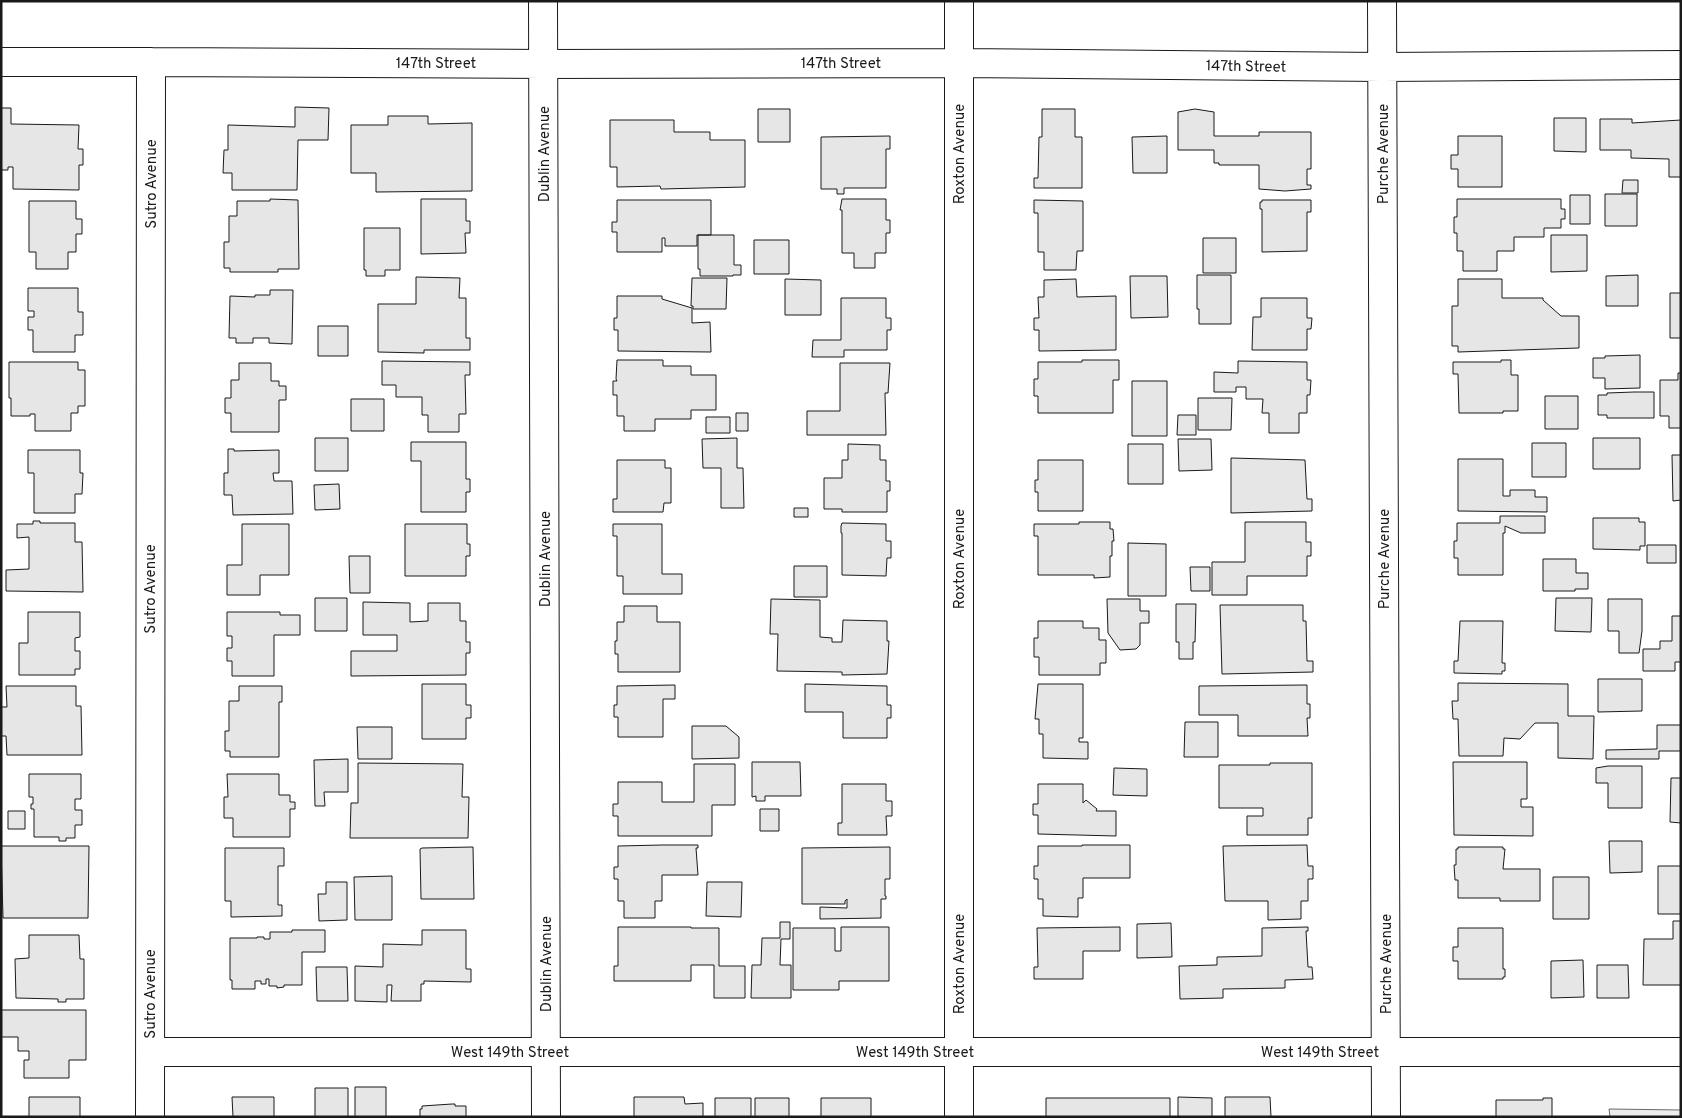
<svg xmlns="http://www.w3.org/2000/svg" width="1682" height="1118" font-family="Overpass,sans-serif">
  <rect width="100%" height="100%" fill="#fff"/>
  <path fill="#ededed" stroke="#6a6a6a" d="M1609,1109L1681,1110V1117H1610Z"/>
  <path fill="#e6e6e6" stroke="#1a1a1a" d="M295,107L329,108L328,140H298L297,190H232V173H223L224,150H228V125L295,127Z
    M1,108H11V124L79,125L78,149H83V165H79V190L13,189V167H8V170H1Z
    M758,109H790V142H758Z
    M1042,109H1075V137H1082V188H1034V178H1038L1039,137H1042Z
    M1195,109L1214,112V136H1259V132H1311V169H1307V185H1311V189L1285,191L1259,189V165H1219V163H1214V150H1178V112Z
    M388,116H428V124L472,123V191L376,192V173H351V125H388Z
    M1554,118H1586V152L1554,151Z
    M1600,119H1632V123L1681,120V177H1669V159L1631,158V150H1600Z
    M610,120H674V132H710V140H745V187L661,189L660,186L617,187V167H610Z
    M890,136V149H886V188H844V194H837V189H821V137Z
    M1167,136V173H1133L1132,137Z
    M1458,136H1502V187H1458V169H1451V155H1458Z
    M1623,180H1638V193H1622Z
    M1605,194H1637V226H1605Z
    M1570,195H1590V224H1570Z
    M270,199L298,200L299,269H278V272H230V268H224V242H229V216H237V201H270Z
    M421,199H466V221H470V233H465L466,253L421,254Z
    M842,199H886V220H890V233H886V253H875V268H854V253H842V210H840Z
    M1457,199H1561V209H1565V219H1561V228H1544V237H1514V251H1497V271H1463V251H1457V233H1454V217H1457Z
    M617,200H711V235H697V246H665V238H662V252H617V232H612V222H617Z
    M1034,200L1083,201V251H1077L1076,270H1044V252H1038V213H1034Z
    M1262,200H1311V212H1307V251L1262,252V209H1260V202H1262Z
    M29,201H76V219H82V234H76V252H68V269H36V252H29Z
    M364,228H400V270H385V276H366V270H364Z
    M698,235H734V265H741V275H733V276H700V269H698Z
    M1551,235H1587V271L1551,272Z
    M1203,238H1236V273H1203Z
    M754,240H789V274H754Z
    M1197,275H1231V324H1199V309H1197Z
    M1638,275V306H1606V276Z
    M1130,276H1167L1168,317L1131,318Z
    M416,277L460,278L459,298H466V338H470V350H424V353L378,352V304H416Z
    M692,278H727L726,309H693V306H691Z
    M785,279L821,280V315H785Z
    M1076,279L1077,297L1116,296V350L1039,351V330H1034V318H1039L1038,297H1044V280Z
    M1458,279H1502V298H1543V300L1561,316H1579V348L1458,352V346H1452V306H1458Z
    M28,288H78V312H83V335H75V352H33V330H28V317H34V311H28Z
    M270,290H293L292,344L269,343V338H253V343H236V338H229L230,296L255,297V295H270Z
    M1670,293H1681V338H1670Z
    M617,296H662V299L692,308V323L710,322L711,352L618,351V330H614V318H617Z
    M841,298H886V318H891V330H887V350H844V357H812L813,340H841Z
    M1261,298H1307V318H1312L1311,329H1307V350H1252L1253,317H1261Z
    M318,326H348V356H318Z
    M1640,355V388L1605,389V378H1593V358H1605V356Z
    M617,360H663V366H691V375H716V410H691V419H655V431H624V416H617V395H613V381H617L616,379Z
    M1082,360H1119V380H1113V413H1038V396H1034V379H1038V362H1082Z
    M1501,360H1511V375H1518V411H1503V413H1459L1458,374H1453V362H1501Z
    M382,361L470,362V375H465L466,414H459V432H428V415H422V397H396V385H382Z
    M1238,361L1307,362V380H1311L1310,395H1307V413H1299V433H1269V413H1262L1263,399H1246V387H1236V392H1214V372L1238,373Z
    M9,362H78V370H85V406H78V413H71V431H35V414H30V416H11V398H9Z
    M239,363H271V381H279V386H286V400H279V432H231V413H225V398H231V380H239Z
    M840,363H890L888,393H885L886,435H807V411H840Z
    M1678,373H1681V428H1669V416H1660V380H1678Z
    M1132,381H1167V436H1132Z
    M1634,392H1654V418H1607V415H1598V395H1607V393Z
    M1545,396H1578V429H1545Z
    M1198,398H1232L1231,430H1198Z
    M351,399H384V431H351Z
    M736,413H748V431H736Z
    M1178,415H1196V435H1177Z
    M706,417H730V433H706Z
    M315,438H348V471H315Z
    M737,438V468H743L744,508H721V468H703L702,439Z
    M1593,438H1640V469H1593Z
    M1178,439H1211L1212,470L1179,471Z
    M411,442H466V479H470V492H466V512H421V461H411Z
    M1532,443H1566V477H1532Z
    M848,444L880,445V460H886V481H890V491H887V512H842V509H824V478H842V460H848Z
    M1128,444H1163V484H1128Z
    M228,449H234V451L279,450V473H273L274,481H292L293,514L233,515L232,495H224V473H228Z
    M28,450H80V473H83L82,494H75V513H34V473H28Z
    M1672,455H1681V500L1673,501Z
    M1231,458L1305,460L1307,499H1312V511L1231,513Z
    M1458,459H1503V496H1510V490H1535V497H1547V512L1458,511Z
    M617,460H665V468H671V503H664L663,512H613V499H617Z
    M1038,460H1083V511H1038V492H1035V480H1038Z
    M339,484L340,509L315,510L314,485Z
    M794,508H808V517H794Z
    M1500,516H1545V533H1521L1505,526V533H1503V575H1458V558H1454V541H1457V523H1500Z
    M1593,518H1639V522H1645V546H1640V550L1593,549Z
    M33,521H40V523H75V542H82L83,592L6,591V570L29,569V537L17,538V524H33Z
    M1079,522H1110V529H1113L1114,541H1112V556H1110V577L1094,578V575H1038V536H1034V524H1079Z
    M1245,522H1306V542H1311V556H1307V576H1247V595H1212V562H1245Z
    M842,523L886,524V541H891V558H887L886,576L842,575V533H841V526Z
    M242,524H289V575H260V595H227V565H242Z
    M405,524H467V544H470V556H466V576H405Z
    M613,524H662V574H682V594H623V576H617V536H613Z
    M1128,543L1166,544V596H1128Z
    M1647,545H1676V563H1647Z
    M349,556H370V593H350Z
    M1543,559H1576V573H1588V589H1575V591H1543Z
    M794,566H827V597H794Z
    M1190,567H1210V591H1191Z
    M315,598H347V631H315Z
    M1556,598H1592L1591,632L1555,631Z
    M771,599L820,600V637L832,638V642H842L843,620L887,621V641H889L887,674L842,675V672L777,671L778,634H770Z
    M1107,599H1140V611H1149V623H1140V645L1136,649L1120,650L1108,633Z
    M1608,599H1642V631L1639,653H1619V631H1608Z
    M363,602L410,603V622L428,621V603H460V621H466V642H470V653H466V675L351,676V651H397V635H363Z
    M1176,604H1196L1195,642H1193V659H1179V642H1176Z
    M1220,605H1303V621H1306L1307,661H1313V672L1222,674Z
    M624,606H657V622H680V672H618V654H615V641H617V622H624Z
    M28,612H80V637L75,638V651H80V669H75V675H19V643H28Z
    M227,612H280V615H300V635H274V676H232V661H227V648H232V636H227Z
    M1672,616H1681V662H1675V671H1643V649H1660V641H1672Z
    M1038,621H1083V628H1099V640H1106V663H1100V675H1039V657H1034V638H1038Z
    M1460,621H1503L1502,663H1505V671H1502V674L1454,673V661H1458Z
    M1598,679H1642V711L1598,712Z
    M1458,683L1568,684V716H1594L1593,759L1558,758V723H1535L1520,739L1504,738L1503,756H1459L1458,719H1453L1452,701H1458Z
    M422,684H466V705H471V718H466V739H422Z
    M805,684L887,686V705H891V718H887V738H843V712H805Z
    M1038,684H1083V738H1079V742H1088V759L1043,758V734H1039V719H1035Z
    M675,685V699H663V737H618V717H614V705H617V686Z
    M1307,685V704H1310V718H1307L1308,736H1238V715H1199V686Z
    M6,686H76V706H81L82,755H7L6,736H1V707H7Z
    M239,686H282V702H279V757H230V751H225V731H229V701H239Z
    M1185,722H1218V757H1184Z
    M1657,725H1681V751H1659V759H1606V750L1657,749Z
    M692,726H726L739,737V758L692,759Z
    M357,727H392V759H358Z
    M348,759V792H324L325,806H315L314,760Z
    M752,762H800L801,796H765V801H756V796L752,797Z
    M1453,762H1527V799H1521V807H1533V836L1454,835Z
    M358,763L463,764L462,797H469L468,838H350L351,803H358Z
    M1270,763H1312V818H1308V835H1247V816H1263V808H1219V765H1270Z
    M694,764H735V805H712V836H618V816H613V804H618V782H662V802H694Z
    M1608,766H1642V808H1608V783H1596V768Z
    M1114,768L1147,769V796L1113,795Z
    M29,774H81V799H75V810H82V825H75V838H66V841H59V837H34V809H31V804H33V797H29Z
    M227,774H279V795H290V802H295V809H290V837H233V818H224V797H228Z
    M1671,778H1681V823L1670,822Z
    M842,784H886V801H892V816H886L887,835H838V823H842Z
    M1038,784H1083V803L1086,800L1097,809L1096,811H1116V836L1038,834V815H1033V804H1038Z
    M760,809H779V831H760Z
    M8,811H25V829H8Z
    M1609,841H1642V872L1610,873Z
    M662,845H698V848H696L698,875H662V901H655V918H624V901H618V879H614V867H618V846Z
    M1082,845H1130V878H1083V898H1078V917L1043,916V899H1038V879H1034V866H1038V846H1082Z
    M1307,845L1308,866H1313V879H1308V901H1301V919L1268,920V901H1225L1223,846Z
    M1,846H89L88,918H3Z
    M473,847L474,899H421L420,849L422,848Z
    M890,847V879H885V896H886V899H881V918L820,919V907L847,908V899L845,901V904H802V848Z
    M1458,847H1503V849H1505L1503,869H1540V901H1500V898H1458V880H1455L1454,865H1456V849H1458Z
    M225,848H284V866H278V905H282V916L231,917V901H225Z
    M1658,866H1681V914H1658Z
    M392,876V920H355L354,877Z
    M1553,877H1589V919H1553Z
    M326,882H347V920L319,921L318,894H326Z
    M707,882H742L741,917L706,916Z
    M1673,921H1681V985H1643L1644,939H1673Z
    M780,922H790V939H781L780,965H791V998H751L752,965H761L762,938H780Z
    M1171,923L1172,957L1137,958V924Z
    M618,927H691V928H719V966H745V998H714V965H691V981H614V966H618Z
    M841,927H889V981H839V990H793V928H835V951H841Z
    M1120,927V951H1083V979H1034V967H1038L1037,928Z
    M1308,927V931H1306L1308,967H1312L1313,979L1285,980V988L1223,989V998L1180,999L1179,966L1217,965V957L1262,956V928Z
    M1458,928H1503V969H1505V977H1503V979H1458V961H1453V947H1458Z
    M292,930H325V952H302V985H284V987L277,988V986H269V979H266V984H261V981H255V989H232V980H230V938H257V937H264V939H270V932H292Z
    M422,930H466V969H471V982L424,981V984H421V1001H391L392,985H387V1002L355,1001V966L383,967V944L422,945Z
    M29,935H79L80,959H84V999H66V1002H58V999L16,998L15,959L29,958Z
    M1583,960L1584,997L1551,998V961Z
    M1597,965H1628L1629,998H1597Z
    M316,967H347L348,1001H317Z
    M1,1010H86V1060H69V1078H24V1060H29V1051H18V1037H1Z
    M355,1087H386V1117H355Z
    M315,1088H348V1117H315Z
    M29,1097H80V1117H29Z
    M232,1097H274V1117H225H233Z
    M634,1097H684L685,1104L703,1103V1117H634Z
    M1178,1097L1212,1098V1117H1178Z
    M1225,1097H1270L1271,1117H1225Z
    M715,1098H751V1117H715Z
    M755,1098H789V1117H755Z
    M821,1098H871V1117H821Z
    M1046,1098H1170V1117H1046Z
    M1543,1098H1552V1117H1496V1100H1543Z
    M452,1104H455V1106H466V1117H420V1109H422V1106Z"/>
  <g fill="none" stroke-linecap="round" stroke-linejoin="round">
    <g stroke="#1a1a1a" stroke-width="30">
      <path id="minor" d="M543,1L546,1117
        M959,1V1117
        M1382,1L1386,1117
        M1,62H151L543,64L959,63L1382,67L1681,65
        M150,1052H1681
        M150,1117L151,62"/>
    </g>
    <use href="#minor" stroke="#fff" stroke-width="28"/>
  </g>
  <g text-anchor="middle" stroke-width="4" stroke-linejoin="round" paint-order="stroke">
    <g font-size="15" fill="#1a1a1a" stroke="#fff">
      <text x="436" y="68">147th Street</text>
      <text x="841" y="68">147th Street</text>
      <text transform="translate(1246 66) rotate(1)" y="5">147th Street</text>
      <text transform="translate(544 154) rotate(-90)" y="5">Dublin Avenue</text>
      <text transform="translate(959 154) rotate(-90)" y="5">Roxton Avenue</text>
      <text transform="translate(1383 154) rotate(-90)" y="5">Purche Avenue</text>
      <text transform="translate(151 184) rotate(-90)" y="5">Sutro Avenue</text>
      <text transform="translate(545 559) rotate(-90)" y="5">Dublin Avenue</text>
      <text transform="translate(959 559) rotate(-90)" y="5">Roxton Avenue</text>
      <text transform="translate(1384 559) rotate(-90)" y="5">Purche Avenue</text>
      <text transform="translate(150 589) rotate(-90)" y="5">Sutro Avenue</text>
      <text transform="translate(546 964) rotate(-90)" y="5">Dublin Avenue</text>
      <text transform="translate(959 964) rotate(-90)" y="5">Roxton Avenue</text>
      <text transform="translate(1386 964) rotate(-90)" y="5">Purche Avenue</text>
      <text transform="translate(150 994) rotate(-90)" y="5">Sutro Avenue</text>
      <text x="510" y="1057">West 149th Street</text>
      <text x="915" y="1057">West 149th Street</text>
      <text x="1320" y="1057">West 149th Street</text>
    </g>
  </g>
  <rect width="1682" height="1118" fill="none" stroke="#1a1a1a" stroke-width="5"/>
</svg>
